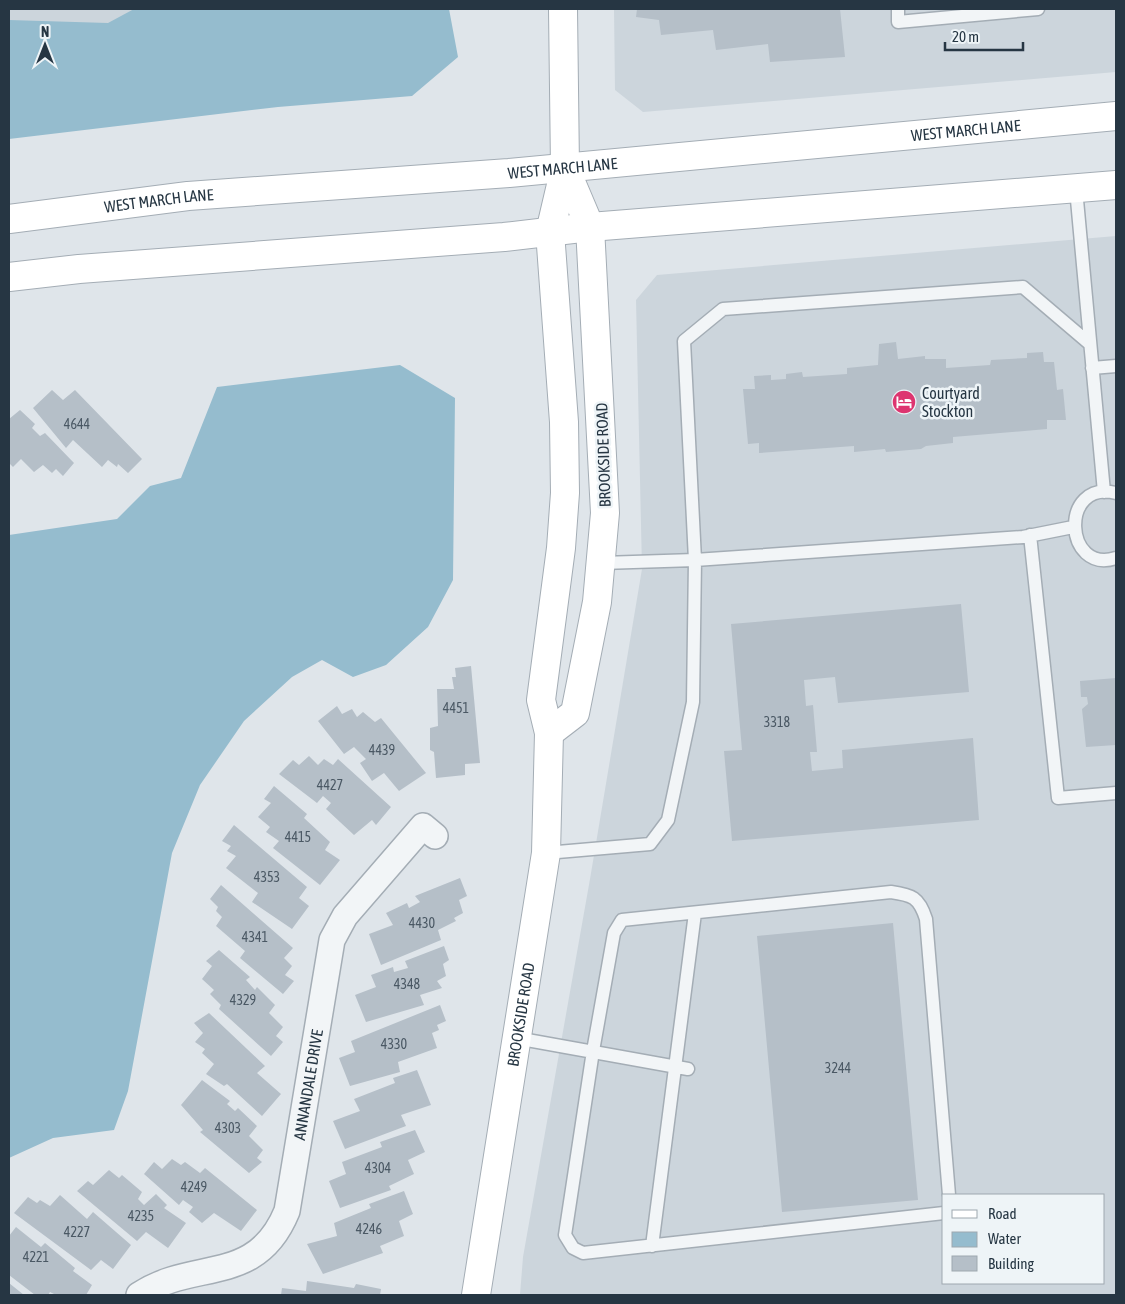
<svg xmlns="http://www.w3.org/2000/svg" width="1125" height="1304" font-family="'Asap Condensed',sans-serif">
  <rect width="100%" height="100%" fill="#dfe5ea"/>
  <path fill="#ccd5dc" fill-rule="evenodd" d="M9,9H186L99,45L9,28Z
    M614,9H1116V72L643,112L615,90Z
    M1116,236V1295H520L523,1257L590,879L642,569L636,300L657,275ZM944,1195H1104V1283H944Z"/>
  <path fill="#95bcce" d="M134,9H449L458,57L412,96L278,107L9,139V20L108,23Z
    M400,365L455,398L453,580L428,627L386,665L353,677L322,660L292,677L244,721L200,785L172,853L128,1091L114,1130L53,1138L9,1158V535L117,519L150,486L181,478L217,387Z"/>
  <path fill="#b5bfc8" d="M637,9H840L845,57L770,62L768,44L716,50L713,30L661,35L659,20L636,17Z
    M896,342L898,359L925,356V359H946V368L990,365L991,360L1027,358V353L1043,352L1044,362H1054L1057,390L1063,389L1066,420H1047V429L953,437V443L926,446L921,449L886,452L885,449L854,452V446L759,453V443L748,444L743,389H755L754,376L771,375V380L786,379V374L802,372L803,377L847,374V368L878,365L879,344Z
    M52,390L63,400L75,390L142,459L128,473L118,464L117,467L108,460L102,467L73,440L66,448L33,408Z
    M20,410L35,424L32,428L40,436L45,433L74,463L63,476L56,469L52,473L43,465L34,472L21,459L13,467L9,463V419Z
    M961,604L969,692L838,703L835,677L804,680L806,706L813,705L817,752H810L812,771L843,768L842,750L973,738L979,820L732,841L724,751L742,750L731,624Z
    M471,666L480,763L465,764V775L436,778L434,752L430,750V728L438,726L437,689H454L452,677H456L455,668Z
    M1116,678V745L1086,747L1082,709L1088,704L1087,697H1081L1080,681Z
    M337,706L342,714L352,709L357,717L363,712L375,722L381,718L426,773L399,791L384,773L372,781L360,763L366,759L354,747L344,754L318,721Z
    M309,756L318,765L324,759L333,765L338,759L391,807L376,825L372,820L354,835L326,809L331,803L323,796L317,803L279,774L293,760L299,765Z
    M274,786L307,814L304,818L330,842L325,850L340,860L320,885L273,848L279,841L266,832L270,827L258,817L271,803L264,799Z
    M234,825L307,887L299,898L309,906L292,929L252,902L258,893L226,868L236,856L227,851L231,846L222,841Z
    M460,878L467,896L459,900L463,913L454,918L456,921L438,930L441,940L381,965L369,934L393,925L386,913L407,903L409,908L420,902L415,896Z
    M221,885L293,948L284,958L292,966L285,975L294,981L283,994L240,958L245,951L216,926L222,917L216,911L218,907L210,899Z
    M893,923L918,1200L782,1212L757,936Z
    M444,946L449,960L443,964L446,976L437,981L442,988L420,995L424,1005L366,1022L355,995L376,987L371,975L393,967L394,972L408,968L405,961Z
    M219,950L250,977L246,980L255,990L257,987L275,1005L269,1013L283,1027L276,1036L283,1042L271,1056L219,1009L221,1005L210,994L214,990L202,979L212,966L206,961Z
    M440,1005L446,1021L437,1025L439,1030L432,1033L437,1048L398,1062L400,1072L350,1086L339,1058L355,1052L351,1041Z
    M209,1013L265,1066L257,1073L281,1094L262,1116L227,1084L224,1086L206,1074L214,1064L202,1053L205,1049L195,1042L203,1033L194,1023Z
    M417,1070L431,1105L401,1115L406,1126L345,1149L333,1121L360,1111L354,1099L395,1083L393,1078Z
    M202,1080L230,1101L227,1104L235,1111L238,1108L257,1126L249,1136L263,1150L257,1158L262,1162L249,1173L200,1132L203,1130L181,1105Z
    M415,1130L425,1152L408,1160L414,1174L389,1186L391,1190L340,1208L329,1181L346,1174L342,1162L382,1147L380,1142Z
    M172,1159L181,1165L185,1162L200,1173L205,1168L257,1210L241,1231L214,1213L202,1223L189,1212L193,1207L183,1200L179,1205L144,1174L154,1162L162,1169Z
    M109,1170L119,1178L122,1175L142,1192L138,1199L144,1205L156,1194L167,1205L164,1208L186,1223L168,1248L146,1232L137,1241L77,1191L88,1181L93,1185Z
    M404,1191L413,1214L399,1221L404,1236L380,1246L383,1253L323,1274L307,1244L337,1236L334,1223L371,1208L369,1204Z
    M60,1195L87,1219L93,1212L131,1245L113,1269L101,1260L91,1270L14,1213L28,1197L37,1203L40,1200L50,1206Z
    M16,1227L41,1247L45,1243L75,1268L73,1271L92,1285L86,1295H56L50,1292L48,1295H35L9,1275V1236Z
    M307,1281L354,1288L356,1284L381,1289L380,1295H281L282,1288L306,1291Z
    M9,1283L24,1295H9Z"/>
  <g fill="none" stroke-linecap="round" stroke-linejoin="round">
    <g stroke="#a4adb5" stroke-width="15">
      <path id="lane" d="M898,9V22L1038,9
        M1076,189L1104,492
        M1092,368L1116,366
        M1116,493C1059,479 1064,575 1116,558
        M1030,535L1058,798L1116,793
        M602,563L695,560L1023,537L1073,527
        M546,853L650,844L668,820L693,702L695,560L684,341L723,309L1023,287L1090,344
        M516,1038L688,1069
        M944,1213L583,1253L573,1248L565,1235L593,1051L614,933L622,920L891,892C912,895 919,897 926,919L949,1195
        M652,1246L695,913"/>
    </g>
    <g stroke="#a4adb5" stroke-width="28">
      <g id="street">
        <path id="s1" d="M139,1295C195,1258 256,1287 287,1211L332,940L345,916L423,826L435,836"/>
      </g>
    </g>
    <g stroke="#a4adb5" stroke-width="30">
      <g id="secondary">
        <path id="s2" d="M9,219L188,196L509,173L1116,116"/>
        <path d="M9,277L79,269L504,237L590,227L1116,185"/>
        <path d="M549,733L575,713L597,602L605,513L590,227L565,168"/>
        <path id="s3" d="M476,1295L546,853L549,733L541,700L561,548L565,493L564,422L550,232L565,168L563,9"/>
      </g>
    </g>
    <use href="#lane" stroke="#f2f5f7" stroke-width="12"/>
    <use href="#street" stroke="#f2f5f7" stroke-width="25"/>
    <use href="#secondary" stroke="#fff" stroke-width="28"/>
  </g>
  <defs>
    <g id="hotel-disc" transform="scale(1.25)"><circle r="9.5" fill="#dd3570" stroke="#eef4f7"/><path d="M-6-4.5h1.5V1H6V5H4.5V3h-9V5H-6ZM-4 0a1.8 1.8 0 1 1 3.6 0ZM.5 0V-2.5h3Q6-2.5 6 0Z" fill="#fff"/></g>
  </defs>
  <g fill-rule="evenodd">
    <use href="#hotel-disc" x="904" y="402"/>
  </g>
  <g text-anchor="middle" stroke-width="5" stroke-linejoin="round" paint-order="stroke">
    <g font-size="14" fill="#4a5864">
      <text x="77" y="429">4644</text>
      <text x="456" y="713">4451</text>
      <text x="777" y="727">3318</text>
      <text x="382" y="755">4439</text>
      <text x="330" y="790">4427</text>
      <text x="298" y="842">4415</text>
      <text x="267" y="882">4353</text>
      <text x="422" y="928">4430</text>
      <text x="255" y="942">4341</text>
      <text x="407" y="989">4348</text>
      <text x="243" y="1005">4329</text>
      <text x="394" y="1049">4330</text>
      <text x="838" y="1073">3244</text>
      <text x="228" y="1133">4303</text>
      <text x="378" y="1173">4304</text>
      <text x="194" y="1192">4249</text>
      <text x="141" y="1221">4235</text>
      <text x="369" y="1234">4246</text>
      <text x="77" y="1237">4227</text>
      <text x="36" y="1262">4221</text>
    </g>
    <g font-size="16" fill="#263643" stroke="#eef4f7">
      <text dy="6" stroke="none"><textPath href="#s2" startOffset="961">WEST MARCH LANE</textPath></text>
      <text dy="6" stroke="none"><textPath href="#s2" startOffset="556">WEST MARCH LANE</textPath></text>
      <text dy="6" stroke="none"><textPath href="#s2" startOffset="151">WEST MARCH LANE</textPath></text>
      <text transform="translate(603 455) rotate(-92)" y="6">BROOKSIDE ROAD</text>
      <text dy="6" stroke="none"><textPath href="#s3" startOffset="284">BROOKSIDE ROAD</textPath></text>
      <text dy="6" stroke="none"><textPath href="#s1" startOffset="306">ANNANDALE DRIVE</textPath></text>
    </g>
    <g font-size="16" fill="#263643" stroke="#eef4f7" text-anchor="start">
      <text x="922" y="399">Courtyard<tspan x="922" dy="18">Stockton</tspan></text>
    </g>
  </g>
  <rect width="1125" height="1304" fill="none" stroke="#263643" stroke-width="20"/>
  <rect x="942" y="1194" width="162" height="90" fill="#eef4f7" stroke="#9ea8af"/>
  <rect x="952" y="1210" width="25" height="8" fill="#ffffff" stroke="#9ea8af"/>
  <text x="988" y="1219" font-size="15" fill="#263643">Road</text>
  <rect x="952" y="1232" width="25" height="15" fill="#95bcce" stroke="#9ea8af"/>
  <text x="988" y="1244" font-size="15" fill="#263643">Water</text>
  <rect x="952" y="1256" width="25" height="15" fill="#b5bfc8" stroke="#9ea8af"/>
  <text x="988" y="1269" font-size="15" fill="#263643">Building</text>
  <g transform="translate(45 45)" stroke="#eef4f7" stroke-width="4" paint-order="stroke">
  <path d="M0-4L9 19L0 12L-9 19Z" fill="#263643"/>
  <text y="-8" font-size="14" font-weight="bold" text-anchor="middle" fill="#263643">N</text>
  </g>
  <path d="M945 42v8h78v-8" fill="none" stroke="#263643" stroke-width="2.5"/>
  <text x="952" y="42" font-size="15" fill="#263643" stroke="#eef4f7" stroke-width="4" paint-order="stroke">20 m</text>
</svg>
